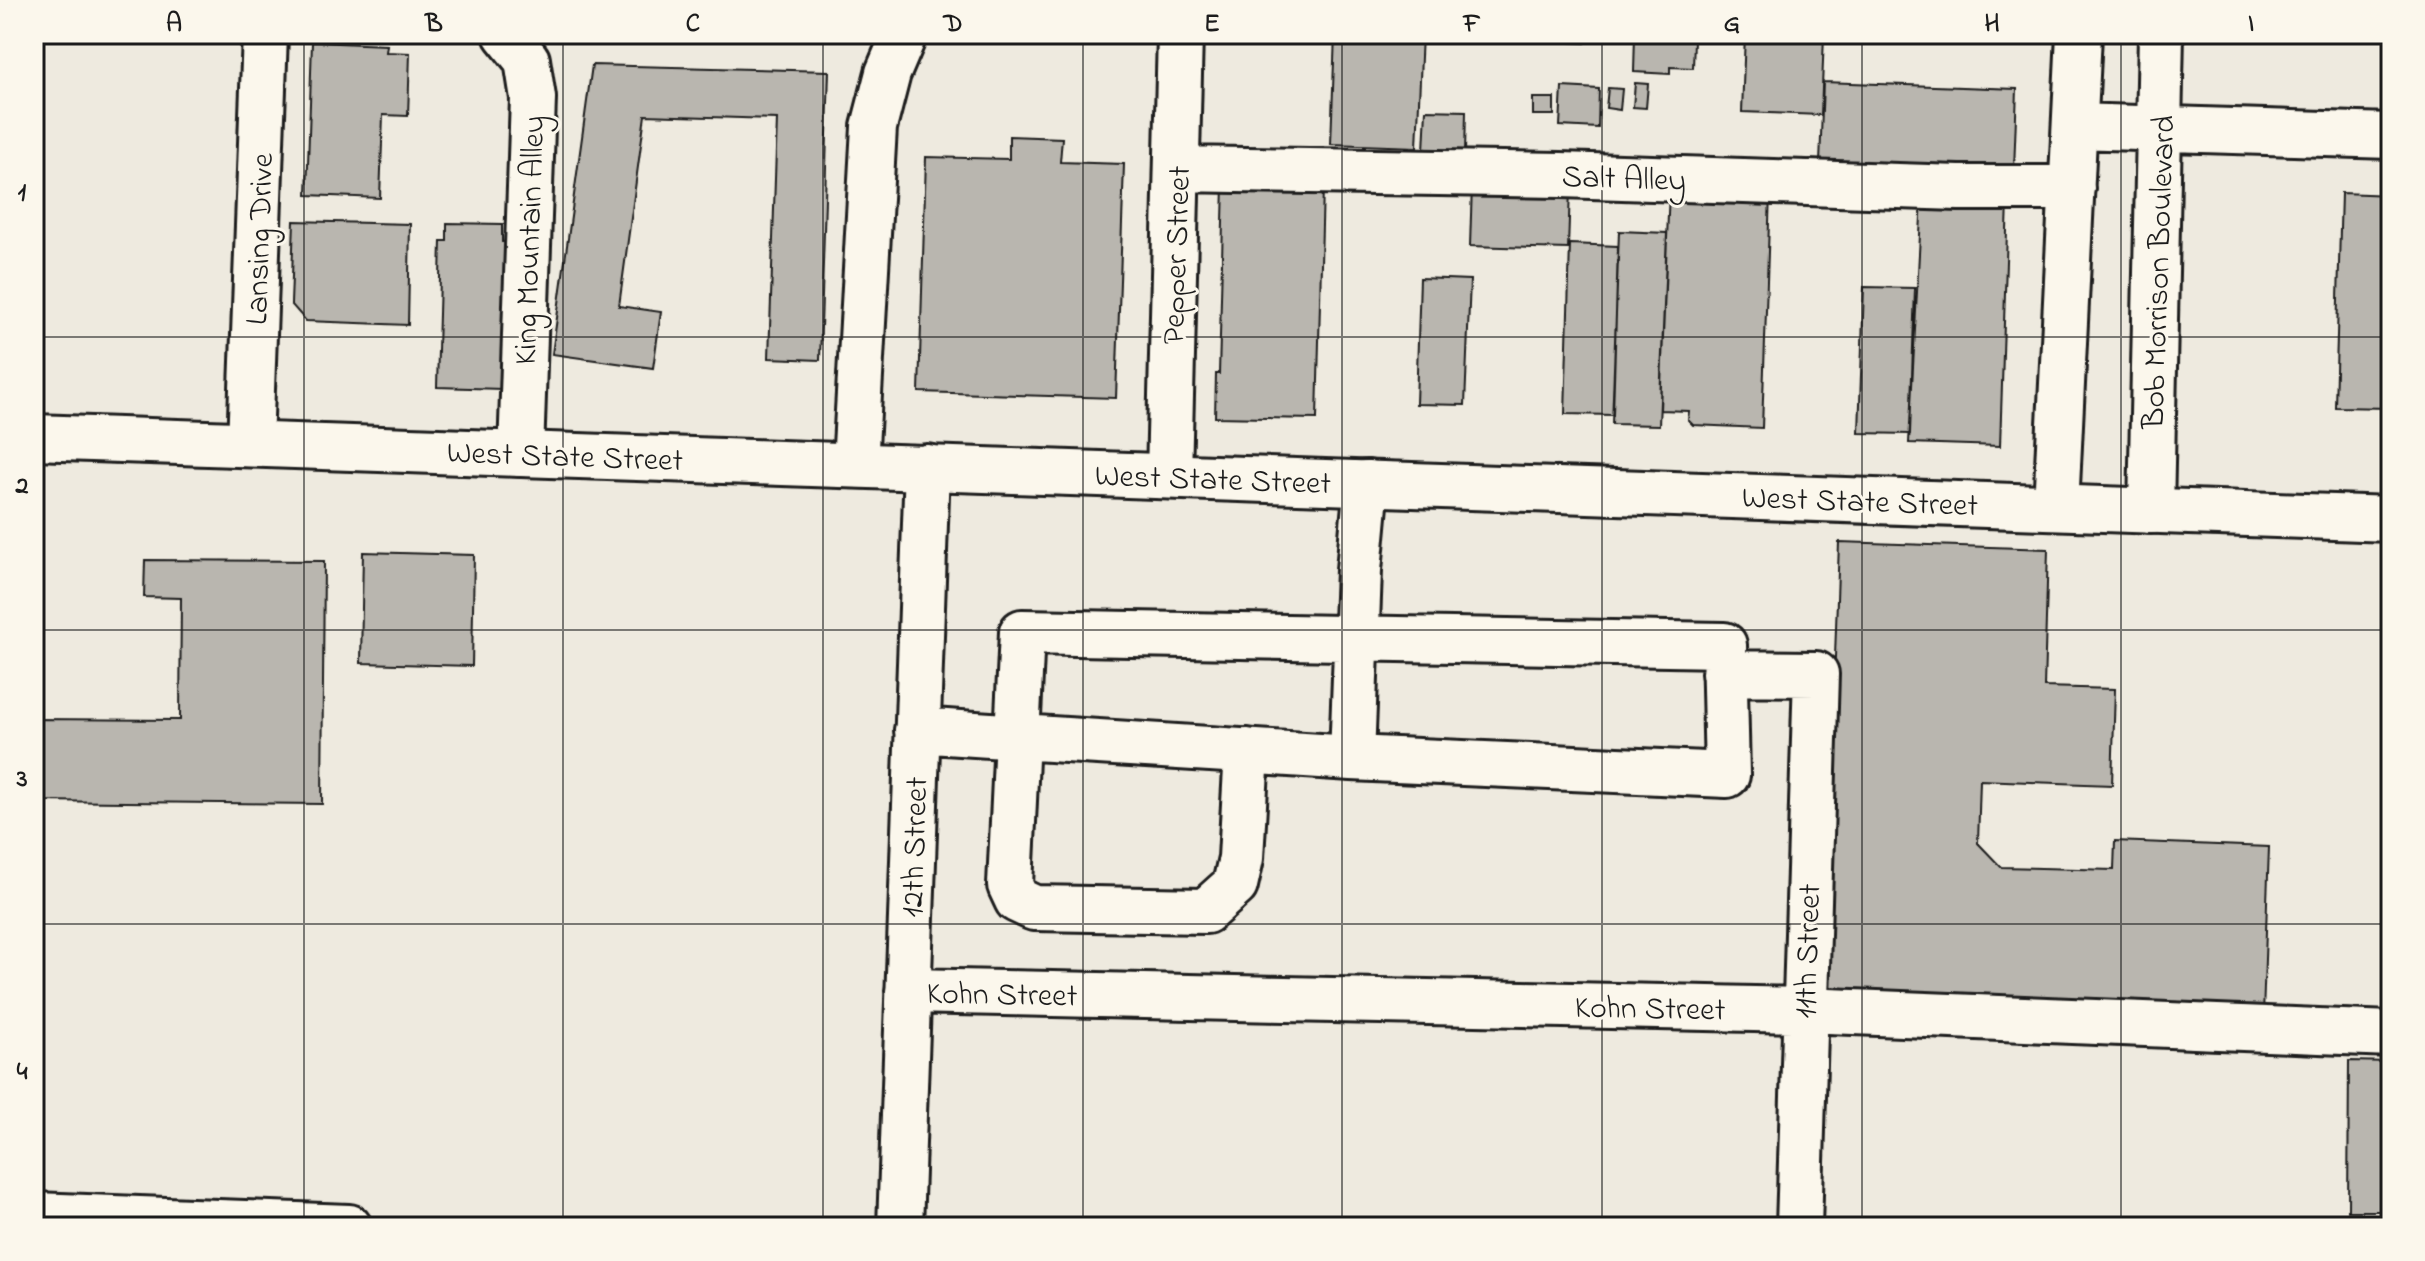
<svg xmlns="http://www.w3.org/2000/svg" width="2425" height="1261" font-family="'Indie Flower',sans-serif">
  <rect width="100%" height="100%" fill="#eeeadf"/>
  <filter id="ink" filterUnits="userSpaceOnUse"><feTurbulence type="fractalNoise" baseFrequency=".0125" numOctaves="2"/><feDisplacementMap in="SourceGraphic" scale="16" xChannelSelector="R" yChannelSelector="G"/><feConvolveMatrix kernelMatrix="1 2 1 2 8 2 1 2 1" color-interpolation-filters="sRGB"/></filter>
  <g filter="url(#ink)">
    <path fill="#b9b6af" stroke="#1c1c1c" stroke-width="2" d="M1335,34H1422L1417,147L1331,144Z
      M1553,34H1611V38L1585,37V43L1553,41Z
      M1635,34H1704V41L1694,40L1693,68L1670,67V74L1634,72Z
      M1745,34H1824L1821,115L1742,112Z
      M312,42L387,45L386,52L410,53L408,116L383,115L380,198L307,195Z
      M592,65L829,71L820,360L769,358L777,119L645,115L619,306L661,312L653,368L552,354Z
      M1823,82L2017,89L2014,170L1820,164Z
      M1635,83L1648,84L1646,108L1633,107Z
      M1562,87L1599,89L1598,128L1560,126Z
      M1608,88L1622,89L1620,110L1606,108Z
      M1533,98H1554V115H1533Z
      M1426,110L1466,111L1465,153L1424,151Z
      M1009,136L1062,138L1060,162L1124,164L1116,398L919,392L926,157L1009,159Z
      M1224,184L1323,186L1317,419L1215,417L1216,374H1219Z
      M1472,185L1570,188L1568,249L1470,246Z
      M1669,190L1770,193L1762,428L1693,425L1688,420L1689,411L1660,410Z
      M2341,193L2391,195V408L2335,407Z
      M1922,197L2008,200L2000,446L1909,443Z
      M294,221L410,224L408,325L306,321L291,304Z
      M447,223L502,224V242H506L502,389L437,387L441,241H447Z
      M1619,231L1667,233L1659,425L1612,424Z
      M1570,244L1618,246L1613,415L1565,414Z
      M1420,278L1470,280L1465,405L1416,404Z
      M1864,287L1915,288L1910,434L1859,433Z
      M1839,542L2048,549L2044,687L2115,689L2112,785L1980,780L1978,843L2001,867L2114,870L2115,841L2269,847L2263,1015L1823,1001Z
      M363,552L474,555L472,666L361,663Z
      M145,560L324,561L322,804L34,801V719L180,720L181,598L144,597Z
      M2349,1061L2391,1062V1211H2348Z"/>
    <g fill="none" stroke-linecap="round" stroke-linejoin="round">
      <g stroke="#1c1c1c" stroke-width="50">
        <path id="minor" d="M506,34L527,60L533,98L521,454
          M2075,126L2391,136
          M1177,169L1561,175L1959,188H2072
          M250,444L265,34
          M855,465L874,127L888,73L902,40
          M1169,476L1180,34
          M2056,507L2079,34
          M2151,511L2161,34
          M1724,673L1816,674L1799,1227
          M917,730L1019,737L1352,758L1727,775L1724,645L1022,632L1010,885L1017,900L1034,908L1206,911L1235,885L1241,858L1247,751
          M1352,758L1359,570L1367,483
          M908,991L1804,1010L2391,1034
          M34,1215L349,1227
          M900,1227L927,467"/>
      </g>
      <g stroke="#1c1c1c" stroke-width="50">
        <path id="major" d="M34,437L2391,519"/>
      </g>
      <use href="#minor" stroke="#fbf7ec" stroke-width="44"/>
      <use href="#major" stroke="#fbf7ec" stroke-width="44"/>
    </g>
  </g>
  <path fill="none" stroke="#1c1c1c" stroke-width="2" stroke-opacity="0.55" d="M304,34V1227M563,34V1227M823,34V1227M1083,34V1227M1342,34V1227M1602,34V1227M1862,34V1227M2121,34V1227M34,337H2391M34,630H2391M34,924H2391"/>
  <g text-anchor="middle" stroke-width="6" stroke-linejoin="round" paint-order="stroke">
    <g font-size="32" fill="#1c1c1c" stroke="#fbf7ec">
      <text transform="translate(1624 177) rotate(2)" y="11">Salt Alley</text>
      <text transform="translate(258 239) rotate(-88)" y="11">Lansing Drive</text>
      <text transform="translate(528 240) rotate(-88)" y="11">King Mountain Alley</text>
      <text transform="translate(1175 255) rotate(-88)" y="11">Pepper Street</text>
      <text transform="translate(2157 272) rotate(-88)" y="11">Bob Morrison Boulevard</text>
      <text transform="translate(565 455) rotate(2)" y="11">West State Street</text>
      <text transform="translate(1213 478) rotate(2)" y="11">West State Street</text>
      <text transform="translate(1860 500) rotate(2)" y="11">West State Street</text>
      <text transform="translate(913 847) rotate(-88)" y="11">12th Street</text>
      <text transform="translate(1806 951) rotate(-88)" y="11">11th Street</text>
      <text transform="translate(1002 993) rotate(1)" y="11">Kohn Street</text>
      <text transform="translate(1650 1007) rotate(1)" y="11">Kohn Street</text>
    </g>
  </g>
  <rect width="2425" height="1261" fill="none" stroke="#fbf7ec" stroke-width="88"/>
  <rect x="44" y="44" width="2337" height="1173" fill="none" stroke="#1c1c1c" stroke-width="3"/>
  <g font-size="26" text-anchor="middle" font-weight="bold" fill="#1c1c1c">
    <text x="174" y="31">A</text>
    <text x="434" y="31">B</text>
    <text x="693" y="31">C</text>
    <text x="953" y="31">D</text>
    <text x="1212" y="31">E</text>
    <text x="1472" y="31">F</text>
    <text x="1732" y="31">G</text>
    <text x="1992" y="31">H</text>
    <text x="2251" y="31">I</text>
    <text x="22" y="200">1</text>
    <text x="22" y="493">2</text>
    <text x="22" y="786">3</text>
    <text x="22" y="1079">4</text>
  </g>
</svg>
